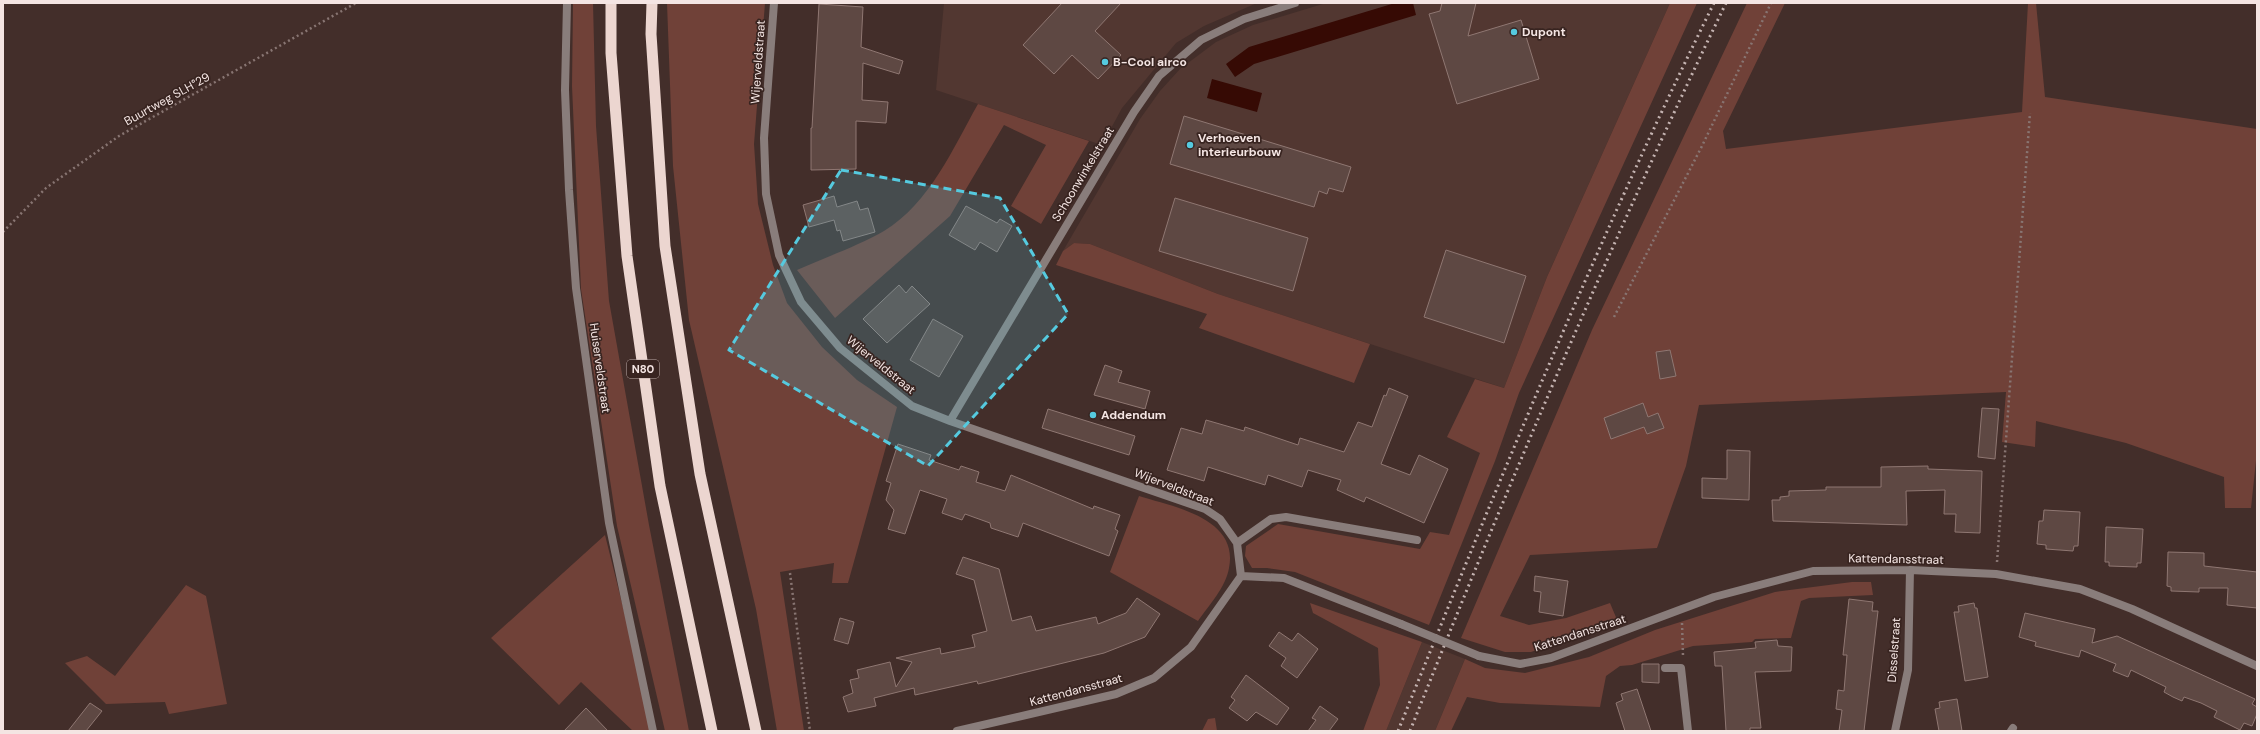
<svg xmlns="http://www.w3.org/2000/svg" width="2260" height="734" font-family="'DM Sans',sans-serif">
  <rect width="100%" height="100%" fill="#432e2a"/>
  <path fill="#523731" d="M944,3H1257L1204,26L1176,43L1122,108L1102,145L936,90Z
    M1326,3H1670L1547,277L1504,388L1218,294L1090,244L1074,243L1063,251L1140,119L1160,91L1180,69L1216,42L1253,25Z
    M1422,642L1465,659L1435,731H1386Z"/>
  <path fill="#704138" d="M573,3H593L596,126L609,301L649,525L689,731H665L617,526L581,289L572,86Z
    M667,3H765L754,144L758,204L773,265L787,303L822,347L857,380L897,407L848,583H832L834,563L780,572L804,731H777L756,609L689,320L673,166Z
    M1670,3H1697L1519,393L1495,461L1429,625L1295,572L1267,568H1252L1245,556L1246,546L1278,524L1420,549L1430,532L1449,535L1480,453L1447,437L1475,379L1504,388L1547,277Z
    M1747,3H1785L1723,131L1726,149L2022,112L2028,3H2036L2045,97L2257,129V451L2251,508H2225L2224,477L2126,443L2036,421L2035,447L2002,442L2006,392L1699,405L1686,466L1657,548L1530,555L1500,616L1529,625L1566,618L1610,603L1618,622L1531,652H1505L1461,638L1592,330Z
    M978,104L1089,141L1041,224L1011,206L1046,145L1004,125L950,216L835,318L797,270C826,257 858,246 884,231C930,203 953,148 978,104Z
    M1074,243L1090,244L1218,294L1370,344L1354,383L1199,328L1207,314L1056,265L1063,251Z
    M1139,496C1174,507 1239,518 1229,568C1226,587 1209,605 1198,621L1110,572Z
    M605,535L654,731H633L581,682L559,705L491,638Z
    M1852,582H1871L1873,595L1809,598L1801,601L1791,638L1755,639L1752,642L1693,646L1632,665L1620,666L1606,676L1600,707L1500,703L1467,697L1451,731H1435L1465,659L1485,668L1525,673L1589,657L1655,630L1775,592Z
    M186,585L206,596L227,704L169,714L165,702L106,704L65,663L87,656L115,676Z
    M1310,603L1422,642L1386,731H1363L1380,685L1378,648L1313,613Z
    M1215,718L1217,731H1202L1208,719Z"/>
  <path fill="#360a04" d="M1395,3H1413L1416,15L1254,64L1235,77L1226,64L1249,47Z
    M1212,79L1262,93L1257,112L1207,98Z"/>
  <path fill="#5e4843" stroke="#8f7772" d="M1062,3H1121L1095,31L1121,55L1098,79L1072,55L1054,74L1023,45Z
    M1442,3H1476L1468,36L1521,20L1539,79L1457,104L1429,14L1440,11Z
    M819,4L863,7L861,47L903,61L899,74L863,63L862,100L888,102L886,123L856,121V169L811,170V128H812Z
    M1184,116L1351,167L1343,192L1329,188L1327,194L1319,191L1314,207L1170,164Z
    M834,196L837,207L857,201L860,210L868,208L875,232L843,241L840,230L837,231L834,220L809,227L803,205Z
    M1175,198L1308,238L1293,291L1159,251Z
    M966,206L997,223L1000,219L1012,226L997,252L980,242L975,250L949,235Z
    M1446,250L1526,276L1504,343L1424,317Z
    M899,285L906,293L912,286L930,304L887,343L863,319Z
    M933,319L963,336L939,377L910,360Z
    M1670,350L1676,376L1660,379L1656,352Z
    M1105,365L1122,371L1118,382L1150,391L1145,409L1094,395Z
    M1389,388L1408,396L1381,464L1410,475L1419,455L1448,469L1424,523L1366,497L1364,502L1337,490L1341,480L1308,470L1302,487L1268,475L1265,485L1208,467L1204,481L1167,470L1181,428L1202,434L1206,420L1244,431L1245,427L1298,445L1300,438L1344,452L1358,422L1372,427L1384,395L1386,396Z
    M1643,403L1648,417L1658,413L1664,428L1647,434L1644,427L1611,439L1604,418Z
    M1982,408L1999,409L1995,459L1978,457Z
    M1048,409L1135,436L1129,455L1042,428Z
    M898,444L931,455L929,460L959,470L961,466L979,472L976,482L1005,491L1011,475L1093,509L1094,506L1120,515L1115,529L1118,531L1109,556L1023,523L1018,537L991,528L990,523L965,514L962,520L942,513L947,499L920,490L905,534L888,529L894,510L886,500L891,483L886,481Z
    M1727,450L1750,451L1749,500L1702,498V478L1727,479Z
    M1928,466V469L1982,471L1980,533L1955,532L1956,514H1944L1945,490L1906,491L1907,525L1773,521L1772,500H1780V497L1789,496V491L1826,490V487H1881V467Z
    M2044,510L2080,512L2078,546H2074L2073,551L2046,549V545L2037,544L2039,521H2043Z
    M2106,527L2143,529L2141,563H2137V567L2109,566V562H2105Z
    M2168,552L2204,553V566L2257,572V608L2227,605L2228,588H2199V592L2171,591V587L2167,586Z
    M963,557L999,569L1012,621L1031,616L1036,631L1096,617L1098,624L1126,613L1137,598L1160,614L1145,637L1104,653L978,684L977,681L915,695L914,688L874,698L876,706L848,712L843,697L853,693L850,680L859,678L857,670L890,662L896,687L912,662L896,658L940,648L941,654L975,647L972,635L987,631L974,580L956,574Z
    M1535,576L1568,581L1563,616L1539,612L1541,592L1534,591Z
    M1849,599L1873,602L1872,611H1878L1864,731H1839L1842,710L1836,709L1838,690L1844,691L1847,655H1843Z
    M1974,603L1975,608H1977L1988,677L1965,681L1954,612H1959L1958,606Z
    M2025,613L2095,629L2092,643L2117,636L2255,699L2252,704L2257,707V714L2252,726L2244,723L2240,730L2214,717L2217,711L2201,703L2184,697L2182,701L2173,697L2164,692L2166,687L2131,670L2128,677L2113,671L2116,664L2081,650L2079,657L2035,646L2036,642L2019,637Z
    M840,618L854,622L848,644L834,640Z
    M1279,632L1292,641L1298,633L1318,649L1297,678L1281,666L1286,658L1269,646Z
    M1777,640L1778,646L1792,647L1791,671L1755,672L1761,728H1750V731H1726L1722,666H1715L1714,652L1756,648L1755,642Z
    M1642,664H1659V683L1642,682Z
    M1246,675L1289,708L1277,725L1256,712L1247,721L1229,708L1235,700L1231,697Z
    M1637,689L1651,731H1625L1616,703L1623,700L1621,694Z
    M1957,699L1962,731H1939L1935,709L1940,708L1939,702Z
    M90,703L102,711L86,731H68Z
    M1320,706L1338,719L1329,731H1308L1316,720L1312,718Z
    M586,708L608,731H564Z"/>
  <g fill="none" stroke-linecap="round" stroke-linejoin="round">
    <path stroke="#887572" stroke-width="2.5" stroke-dasharray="2 3" stroke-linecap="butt" d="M3,232L46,188L119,136L356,3
      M1614,317L1702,146L1771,3
      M1997,562L2030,113
      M790,573L810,731
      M1682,623L1683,656"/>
    <path stroke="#897d7b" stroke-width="8" d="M567,3L565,90L569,190L576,288L609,523L653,731
      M774,3L764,138L766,194L779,255L801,302L840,348L912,406L950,421L1205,509L1220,519L1237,543L1241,576
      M950,421L1134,112L1159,76L1201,40L1244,19L1295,3
      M1237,543L1271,519L1286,517L1417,540
      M1479,656L1520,664L1551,658L1714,597L1813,571L1910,570L1996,574L2080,589L2132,609L2257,666
      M1665,668H1681L1688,731
      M957,731L1116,694L1154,678L1191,647L1241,576L1284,578L1401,624
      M1895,731L1908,670L1910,570
      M2011,731L2013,728"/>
    <path stroke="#ecd6d0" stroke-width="11" d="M611,3V53L627,256L660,486L712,731
      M652,3L651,34L665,246L700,474L756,731"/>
    <path stroke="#c5b4b2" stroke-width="3" stroke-dasharray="2 4" stroke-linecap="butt" d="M1398,731C1497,486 1597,240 1714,3
      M1410,731C1508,485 1611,241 1726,3"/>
    <path stroke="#897d7b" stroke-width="8" d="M1401,624L1479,656"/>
  </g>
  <path fill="#55cadf" fill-opacity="0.2" stroke="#55cadf" stroke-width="3" stroke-dasharray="8 5" stroke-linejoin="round" d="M841,170L1000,198L1068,314L928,466L729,350Z"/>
  <g fill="#55cadf" stroke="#382420" stroke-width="1.5">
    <circle cx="1514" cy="32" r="4"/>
    <circle cx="1105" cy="62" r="4"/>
    <circle cx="1190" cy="145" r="4"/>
    <circle cx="1093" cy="415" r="4"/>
  </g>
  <g text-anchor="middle" stroke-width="3.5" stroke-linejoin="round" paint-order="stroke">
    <rect fill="#382420" stroke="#bcaba8" stroke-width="1" x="627" y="360" width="32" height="18" rx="3"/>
    <g font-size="11" font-weight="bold" fill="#f4e5e3">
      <text x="643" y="373">N80</text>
    </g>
    <g font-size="12" font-weight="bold" fill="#f4e5e3" stroke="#382420" text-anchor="start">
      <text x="1522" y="36">Dupont</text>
      <text x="1113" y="66">B-Cool airco</text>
      <text x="1198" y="142">Verhoeven<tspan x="1198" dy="14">interieurbouw</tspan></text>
      <text x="1101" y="419">Addendum</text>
    </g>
    <g font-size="12" fill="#f4e5e3" stroke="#382420">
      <text transform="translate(758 62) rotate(-86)" y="4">Wijerveldstraat</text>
      <text transform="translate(167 99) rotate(-29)" y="4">Buurtweg SLH°29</text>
      <text transform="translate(1083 174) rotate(-59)" y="4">Schoonwinkelstraat</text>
      <text transform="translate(881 365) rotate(39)" y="4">Wijerveldstraat</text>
      <text transform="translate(600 368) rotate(82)" y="4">Huiserveldstraat</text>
      <text transform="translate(1174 487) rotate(21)" y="4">Wijerveldstraat</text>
      <text transform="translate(1896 559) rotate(1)" y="4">Kattendansstraat</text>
      <text transform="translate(1580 633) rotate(-18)" y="4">Kattendansstraat</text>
      <text transform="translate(1894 650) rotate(-86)" y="4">Disselstraat</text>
      <text transform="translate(1076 690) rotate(-15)" y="4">Kattendansstraat</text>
    </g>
  </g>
  <rect width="2260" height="734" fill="none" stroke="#f4e5e3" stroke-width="8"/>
</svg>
